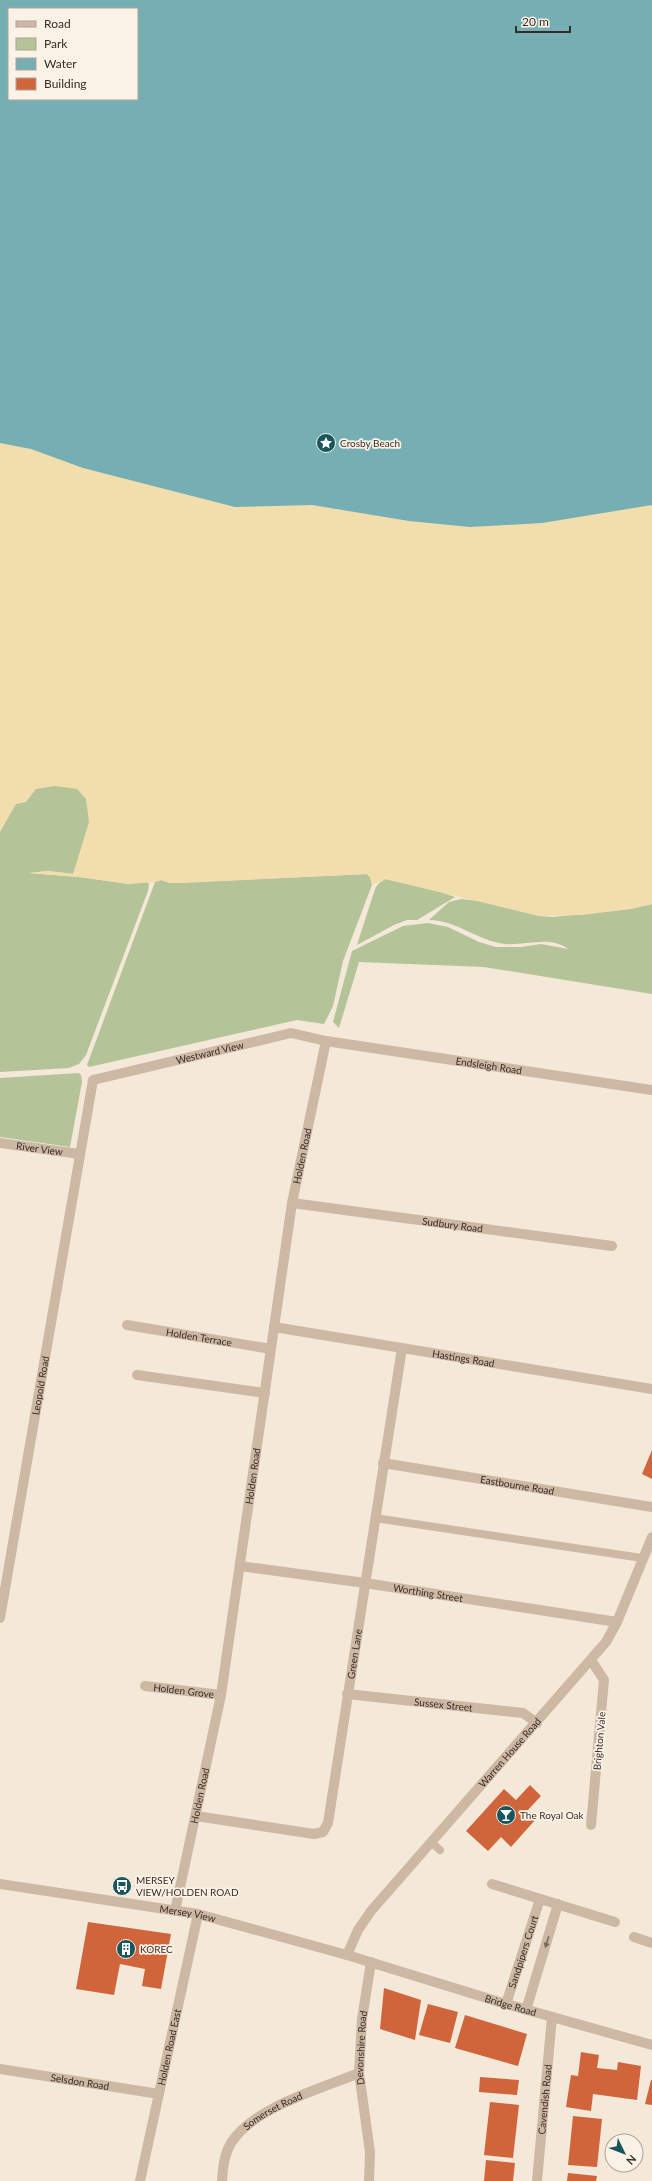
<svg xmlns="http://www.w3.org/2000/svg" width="652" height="2181" font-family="Lato,sans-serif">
  <rect width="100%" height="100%" fill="#f4e8d9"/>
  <path fill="#b4c498" d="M131,727L73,874L48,871L31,873L79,877L129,884L147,881L149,884L148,891L86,1055L79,1064L69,1068L0,1072V824L10,791Z
    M367,874L370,877L372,885L343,961L333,1006L324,1024L297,1020L89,1067L87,1065L155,882L161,880L170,883Z
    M385,879L438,891L455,897L417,920H407L394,925L357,945L375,889L378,884Z
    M461,899L480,901L539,916L553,917L630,909L652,904V994L484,967L359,962L339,1028L333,1022L352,951L403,926L428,923L448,927L479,942L496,947H521L541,944L568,949C550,935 525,946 505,944C478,941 456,920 429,920L449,902Z
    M79,1073L81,1075L82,1082L70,1147L0,1137V1078Z"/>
  <path fill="#f2ddad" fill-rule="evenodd" d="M0,0H652V904L630,909L582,915L539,916L385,879L372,885L370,877L367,874L183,883H170L161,880L155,882L129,884L79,877L28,873L48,871L73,874L89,822L86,799L77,789L55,786L36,789L26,802L16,804L0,832ZM9,9H137V99H9Z"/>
  <path fill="#76afb3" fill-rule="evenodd" d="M0,0H652V505L542,523L470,527L409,521L312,505L235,507L83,468L31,449L0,443ZM9,9H137V99H9Z"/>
  <path fill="#d0643b" d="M652,1450V1479L642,1474Z
    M530,1785L541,1796L527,1811L536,1819L511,1847L501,1837L488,1851L466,1831L504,1789L516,1800Z
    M88,1922L171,1934L161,1989L142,1986L145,1969L120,1964L114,1995L76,1989Z
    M384,1988L421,2000L415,2040L380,2029Z
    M428,2004L458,2012L450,2043L419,2035Z
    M465,2015L527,2034L518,2066L455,2048Z
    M581,2052L599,2055L597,2068L617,2070L618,2062L641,2066L637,2100L593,2094L591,2111L566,2107L571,2075L578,2076Z
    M480,2077L519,2080L517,2095L479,2092Z
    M651,2080H652V2105L645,2104Z
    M490,2102L519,2105L513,2158L484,2155Z
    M573,2116L602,2119L597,2167L568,2165Z
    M486,2160L515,2163L513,2181H484Z
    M568,2173L597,2176L596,2181H567Z"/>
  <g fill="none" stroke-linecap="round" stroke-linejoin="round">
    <path stroke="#cdb8a4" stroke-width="8" d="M375,1518L642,1558
      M431,1842L440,1850"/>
    <g stroke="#cdb8a4" stroke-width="10">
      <path id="s1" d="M0,1143L79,1154"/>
      <path id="s2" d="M292,1203L612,1246"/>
      <path id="s3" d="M127,1325L271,1349"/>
      <path id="s4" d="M274,1327L652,1389"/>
      <path d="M137,1375L265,1393"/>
      <path id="s5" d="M383,1463L652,1507"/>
      <path id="s6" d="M240,1566L365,1583L617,1622"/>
      <path id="s7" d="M0,1618L93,1080L291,1033L326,1041L652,1090"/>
      <path d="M591,1660L604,1680L591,1825"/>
      <path id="s8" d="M145,1686L221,1695"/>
      <path id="s9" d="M347,1694L523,1713L537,1723"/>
      <path id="s10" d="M196,1816L314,1834L323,1832L328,1823L402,1348"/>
      <path id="s11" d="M0,1884L198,1914L347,1955L506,2004L652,2045"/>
      <path d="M492,1884L615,1922"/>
      <path id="s12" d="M175,1911L221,1695L292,1203L326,1041"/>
      <path d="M634,1937L652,1943"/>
      <path id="s13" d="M347,1955L358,1930L371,1911L606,1642L617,1622L652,1537"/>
      <path id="s14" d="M506,2004L540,1899"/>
      <path d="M526,2010L558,1904"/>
      <path id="s15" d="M0,2069L159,2094"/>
      <path id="s16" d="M140,2181L198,1914"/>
      <path id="s17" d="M222,2181C223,2167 224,2155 231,2143C254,2107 320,2089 359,2073"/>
      <path id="s18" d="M369,2181L370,2152L359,2073L362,2019L371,1962"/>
      <path id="s19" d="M537,2181L552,2017"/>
    </g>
  </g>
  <defs><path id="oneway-solid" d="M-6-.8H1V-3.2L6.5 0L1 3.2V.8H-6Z"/></defs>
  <use fill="#7b6b5f" href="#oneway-solid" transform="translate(547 1942) rotate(107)"/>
  <defs>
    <g id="sight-disc" transform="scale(1)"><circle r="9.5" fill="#18565d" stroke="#fbf2e6"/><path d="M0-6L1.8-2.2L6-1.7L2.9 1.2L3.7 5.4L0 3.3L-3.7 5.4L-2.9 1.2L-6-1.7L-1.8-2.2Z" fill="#fff"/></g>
    <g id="bar-disc" transform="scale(1)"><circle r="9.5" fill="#18565d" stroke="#fbf2e6"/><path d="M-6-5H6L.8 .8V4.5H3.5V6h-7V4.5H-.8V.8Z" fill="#fff"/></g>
    <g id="bus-disc" transform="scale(1)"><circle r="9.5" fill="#18565d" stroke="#fbf2e6"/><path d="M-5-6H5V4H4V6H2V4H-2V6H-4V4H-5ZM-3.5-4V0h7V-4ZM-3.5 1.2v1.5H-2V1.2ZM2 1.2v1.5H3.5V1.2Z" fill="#fff"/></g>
    <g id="building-disc" transform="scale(1)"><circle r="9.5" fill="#18565d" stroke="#fbf2e6"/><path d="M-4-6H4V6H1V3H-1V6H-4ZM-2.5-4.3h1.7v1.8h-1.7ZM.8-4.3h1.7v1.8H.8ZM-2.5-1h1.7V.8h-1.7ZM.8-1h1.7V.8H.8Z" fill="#fff"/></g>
  </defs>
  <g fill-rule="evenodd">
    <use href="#sight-disc" x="326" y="443"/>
    <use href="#bar-disc" x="506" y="1815"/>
    <use href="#bus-disc" x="122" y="1886"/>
    <use href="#building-disc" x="126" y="1949"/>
  </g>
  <g text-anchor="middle" stroke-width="3.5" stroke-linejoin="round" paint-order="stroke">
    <g font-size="10" fill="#382c26" stroke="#fbf2e6" text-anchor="start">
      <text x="340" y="447">Crosby Beach</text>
      <text x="520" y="1819">The Royal Oak</text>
      <text x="136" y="1884">MERSEY<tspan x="136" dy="12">VIEW/HOLDEN ROAD</tspan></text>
      <text x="140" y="1953">KOREC</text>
    </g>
    <g font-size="10" fill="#382c26" stroke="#fbf2e6">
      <text dy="4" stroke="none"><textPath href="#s7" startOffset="666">Westward View</textPath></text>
      <text dy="4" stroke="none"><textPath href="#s7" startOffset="950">Endsleigh Road</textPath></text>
      <text dy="4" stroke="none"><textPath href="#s1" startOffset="40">River View</textPath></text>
      <text dy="4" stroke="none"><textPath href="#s12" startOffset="766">Holden Road</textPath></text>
      <text dy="4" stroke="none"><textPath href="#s2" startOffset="162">Sudbury Road</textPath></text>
      <text dy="4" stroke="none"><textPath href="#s3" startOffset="73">Holden Terrace</textPath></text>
      <text dy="4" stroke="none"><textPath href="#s4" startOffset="192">Hastings Road</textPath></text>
      <text dy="4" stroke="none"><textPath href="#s7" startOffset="236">Leopold Road</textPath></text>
      <text dy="4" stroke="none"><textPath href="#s12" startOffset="442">Holden Road</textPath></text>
      <text dy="4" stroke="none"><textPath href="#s5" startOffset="136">Eastbourne Road</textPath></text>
      <text dy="4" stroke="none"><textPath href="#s6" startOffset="190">Worthing Street</textPath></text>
      <text dy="4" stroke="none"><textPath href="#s10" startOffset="310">Green Lane</textPath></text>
      <text dy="4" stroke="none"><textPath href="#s8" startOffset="39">Holden Grove</textPath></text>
      <text dy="4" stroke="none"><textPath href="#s9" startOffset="97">Sussex Street</textPath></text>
      <text transform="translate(599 1741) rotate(-85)" y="4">Brighton Vale</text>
      <text dy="4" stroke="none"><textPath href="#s13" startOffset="261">Warren House Road</textPath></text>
      <text dy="4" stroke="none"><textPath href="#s12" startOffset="118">Holden Road</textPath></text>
      <text dy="4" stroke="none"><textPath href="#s11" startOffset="190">Mersey View</textPath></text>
      <text dy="4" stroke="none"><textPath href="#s14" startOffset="55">Sandpipers Court</textPath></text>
      <text dy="4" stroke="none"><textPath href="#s11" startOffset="526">Bridge Road</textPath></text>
      <text dy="4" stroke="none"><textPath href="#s16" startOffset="137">Holden Road East</textPath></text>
      <text dy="4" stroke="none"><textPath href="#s18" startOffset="134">Devonshire Road</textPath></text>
      <text dy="4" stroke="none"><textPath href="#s15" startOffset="81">Selsdon Road</textPath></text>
      <text dy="4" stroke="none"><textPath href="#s19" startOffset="82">Cavendish Road</textPath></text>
      <text dy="4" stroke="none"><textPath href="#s17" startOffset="93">Somerset Road</textPath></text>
    </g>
  </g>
  <rect x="8" y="8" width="130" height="92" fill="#fbf2e6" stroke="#ada399"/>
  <rect x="16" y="21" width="20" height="6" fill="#cdb8a4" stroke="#ada399"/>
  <text x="44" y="28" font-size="12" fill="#382c26">Road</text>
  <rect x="16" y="38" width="20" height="12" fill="#b4c498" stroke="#ada399"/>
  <text x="44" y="48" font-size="12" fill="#382c26">Park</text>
  <rect x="16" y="58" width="20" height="12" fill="#76afb3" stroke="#ada399"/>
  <text x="44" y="68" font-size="12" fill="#382c26">Water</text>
  <rect x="16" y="78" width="20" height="12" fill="#d0643b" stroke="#ada399"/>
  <text x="44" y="88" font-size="12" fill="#382c26">Building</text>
  <g transform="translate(624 2153) rotate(133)"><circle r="19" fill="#fbf2e6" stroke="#ada399"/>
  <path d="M0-3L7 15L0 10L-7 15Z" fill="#18565d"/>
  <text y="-6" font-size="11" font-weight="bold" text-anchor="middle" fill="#382c26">N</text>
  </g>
  <path d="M516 26v6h54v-6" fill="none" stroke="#382c26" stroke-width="2"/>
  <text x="522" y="26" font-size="12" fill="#382c26" stroke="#fbf2e6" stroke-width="3" paint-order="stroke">20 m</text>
</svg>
